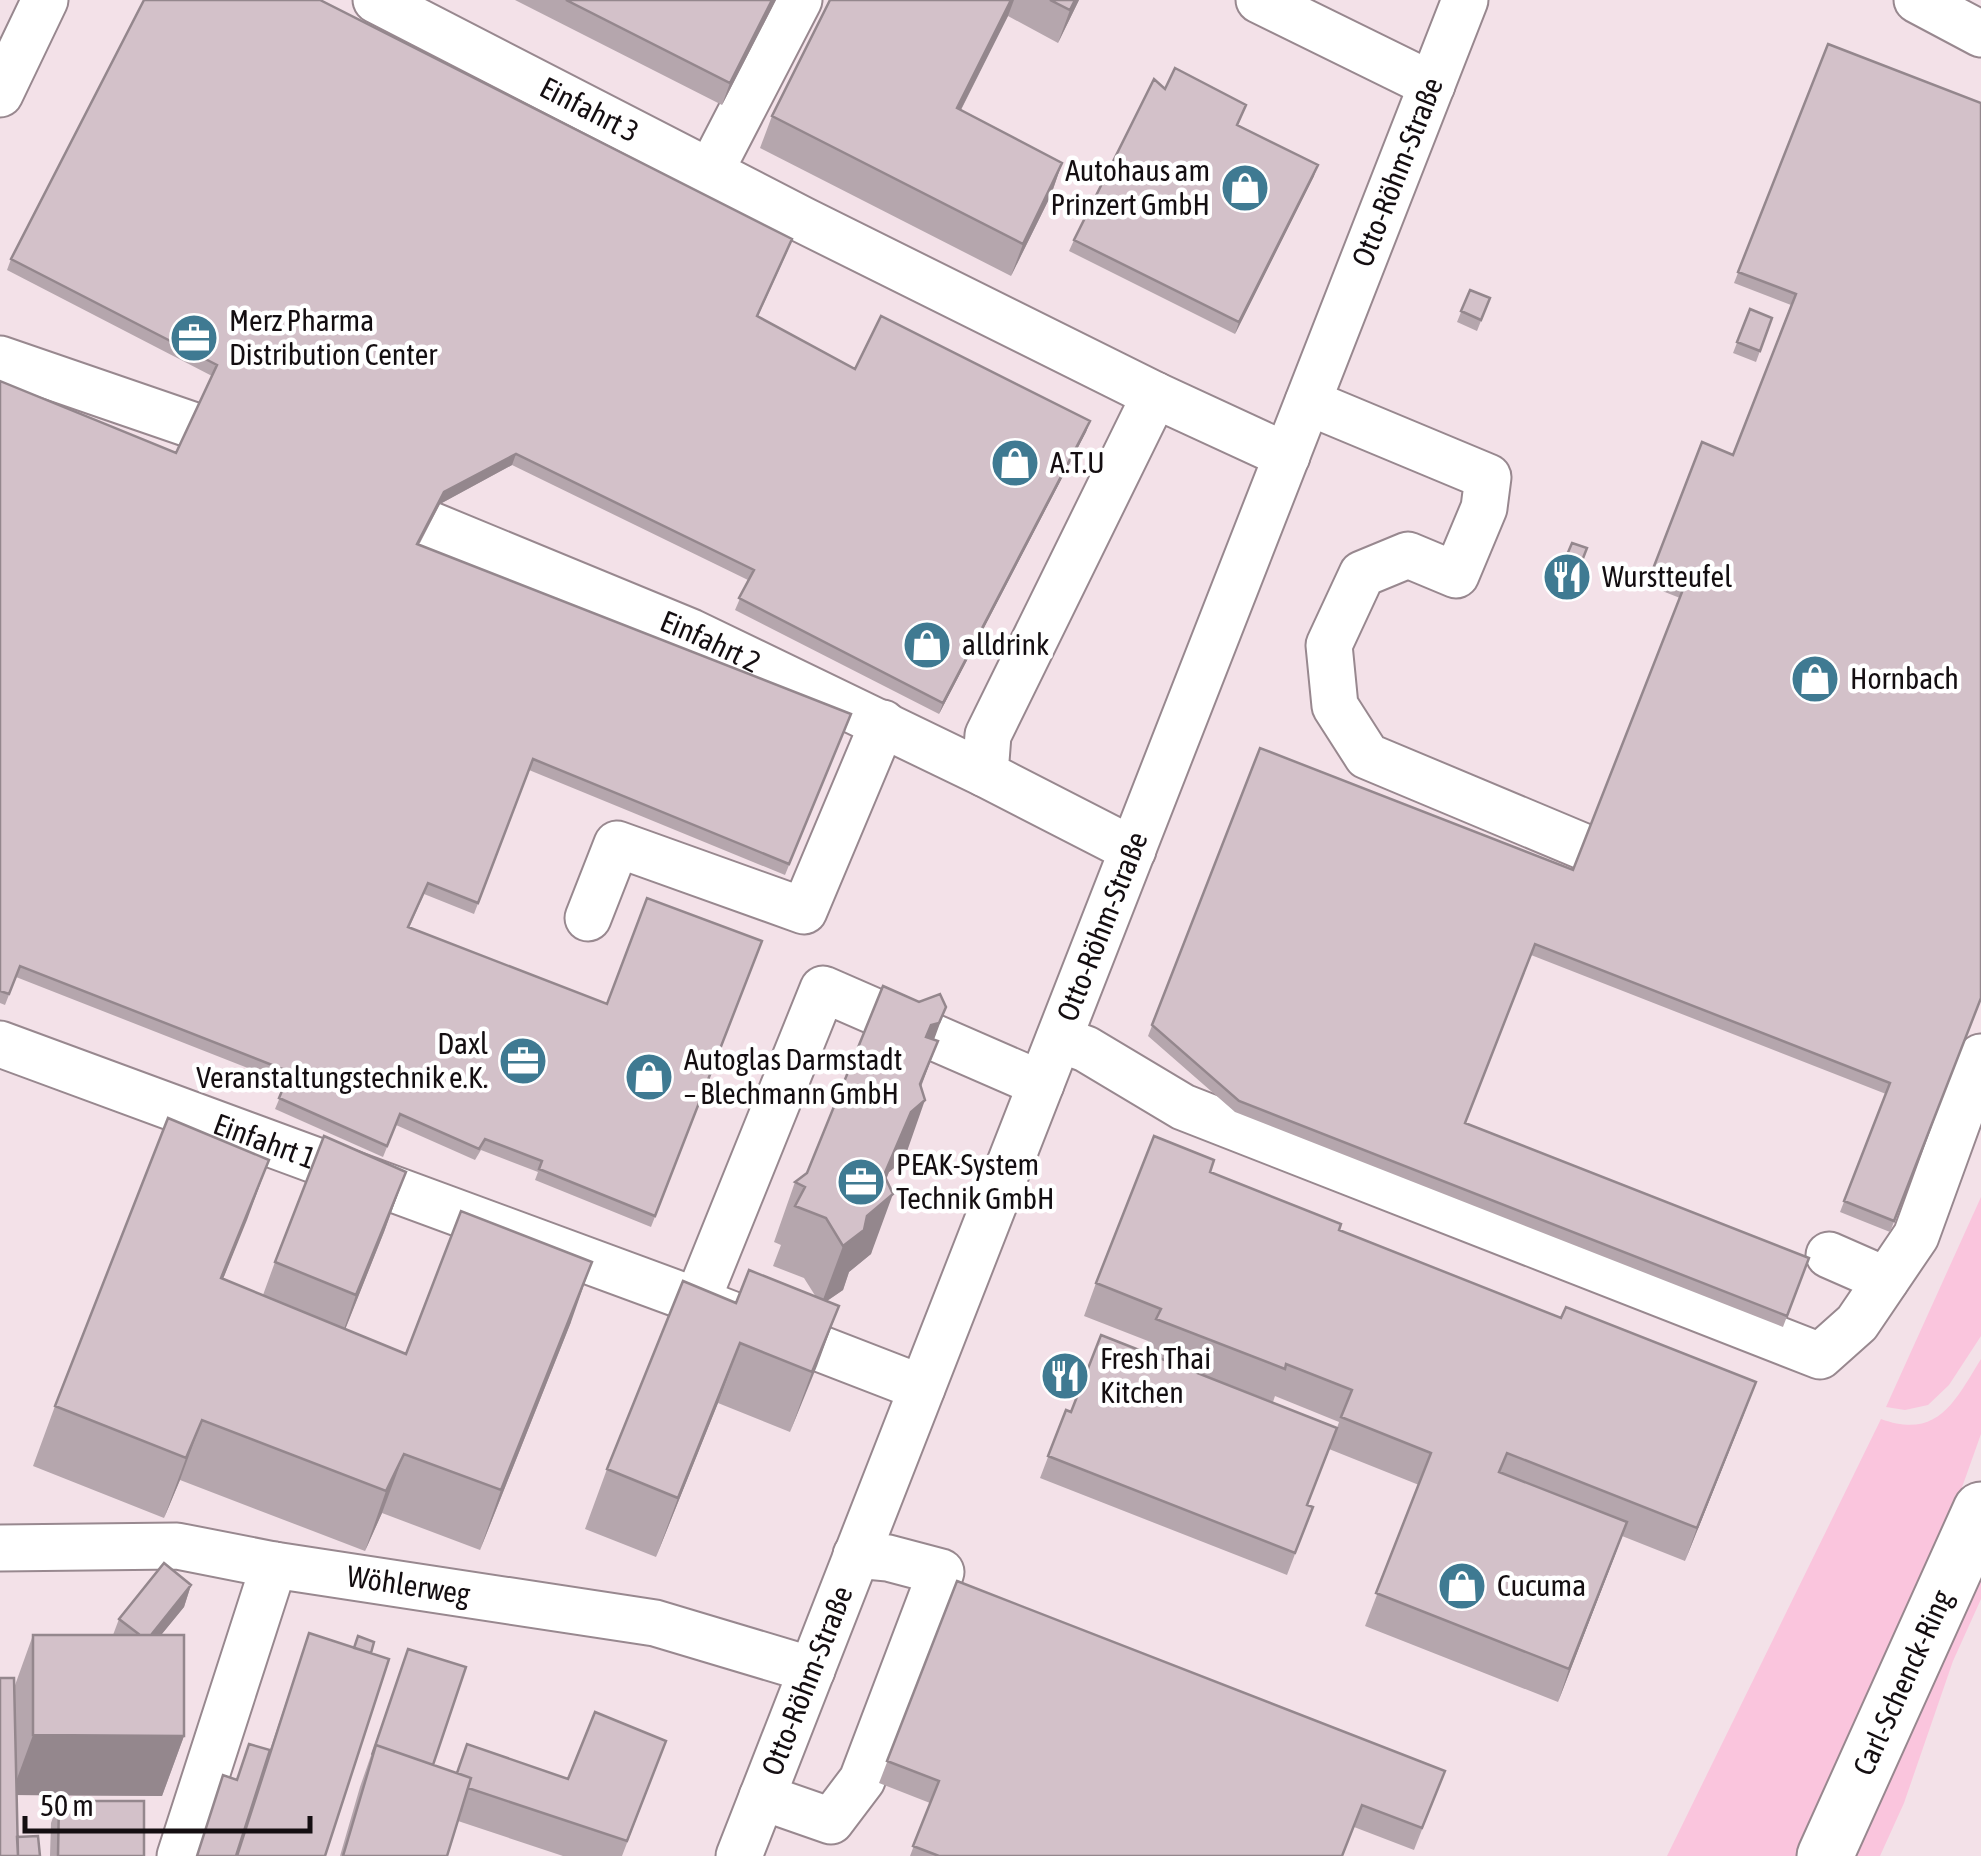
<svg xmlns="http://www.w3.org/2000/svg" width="1981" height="1856" font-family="'Asap Condensed',sans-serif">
  <rect width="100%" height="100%" fill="#f3e1e8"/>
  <path fill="#fac5dd" d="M1981,1197V1336L1949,1385L1928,1405L1905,1410L1886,1407Z
    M1981,1359V1434L1934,1566L1803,1856H1667L1881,1419C1938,1440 1955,1401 1981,1359Z
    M1981,1559V1599L1953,1661L1904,1803L1880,1856H1849Z"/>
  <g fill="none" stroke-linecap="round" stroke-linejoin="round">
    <g stroke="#98888f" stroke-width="49">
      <g id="minor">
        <path id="s1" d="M376,0L803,220L1155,395"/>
        <path d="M1259,0L1432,85"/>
        <path d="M1917,0L1981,34"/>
        <path d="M0,94L45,0"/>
        <path d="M710,172L799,0"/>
        <path d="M0,359L192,425"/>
        <path d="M1308,402L1488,477L1484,508L1456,575L1408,555L1362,574L1329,645L1335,706L1367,756L1637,869"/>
        <path id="s2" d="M429,524L691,632L985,774"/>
        <path d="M1133,850L985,774L988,735L1155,395L1287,456"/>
        <path d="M588,918L617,844L804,911L883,723"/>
        <path d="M1059,1039L1086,1049L1183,1107L1820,1356L1857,1323L1916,1236L1981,1057"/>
        <path id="s3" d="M0,1044L697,1301"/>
        <path d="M1829,1255L1886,1280"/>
        <path d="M922,1388L697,1301L823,989L1041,1084"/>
        <path id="s4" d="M0,1548L177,1546L274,1565L655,1623L812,1670"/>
        <path d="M762,1797L831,1821L862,1780L941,1572L888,1558L856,1555"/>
        <path d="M180,1856L274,1565"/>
        <path id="s5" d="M739,1856L1465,0"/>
      </g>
    </g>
    <g stroke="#98888f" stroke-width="59">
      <g id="major">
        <path id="s6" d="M1825,1856L1981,1510"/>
      </g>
    </g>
    <use href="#minor" stroke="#fff" stroke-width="45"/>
    <use href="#major" stroke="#fff" stroke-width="55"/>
  </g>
  <path fill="#b5a6ad" d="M515,0H776L722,105Z
    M830,0H1079L1058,43L1008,16L961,110L1062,163L1051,195L1011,276L760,148L772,116Z
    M1828,44L1981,999L1890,1232L1840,1212L1886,1094L1531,955L1465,1123L1809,1258L1783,1327L1235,1112L1148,1036L1260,748L1573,870L1680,598L1647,585L1651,574L1733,455L1791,305L1734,283Z
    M1165,89L1246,105L1238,125L1314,176L1235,334L1069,251L1074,240Z
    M788,250L758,316L855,369L1090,421L1086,432L939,714L735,610L748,580L512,465L440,504L419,545L851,714L785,875L529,770L474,914L424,894L409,928L607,1004L762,941L651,1227L535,1180L538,1172L481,1150L475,1160L396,1125L383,1157L275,1109L286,1083L16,977L5,1005L0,1003V381L176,453L212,376L7,270L11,259Z
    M1470,290L1490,298L1477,331L1457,322Z
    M1750,309L1772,318L1756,362L1733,353Z
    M1572,543L1587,548L1567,600L1551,594Z
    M934,1040L938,1041L921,1087L904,1160L889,1172L886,1180L871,1254L849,1272L843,1290L827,1301L839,1306L790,1432L718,1403L656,1557L585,1529L607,1469L736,1303L816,1297L804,1278L773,1266L781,1245L774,1242L795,1182L807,1173Z
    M269,1160L223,1279L263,1295L275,1262L406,1172L384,1232L345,1329L406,1354L571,1322L480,1550L382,1513L365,1551L180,1480L164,1518L33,1466L55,1406Z
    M1210,1172L1744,1414L1685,1561L1622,1536L1558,1702L1365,1626L1419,1485L1329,1449L1307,1505L1313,1507L1287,1575L1040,1478L1066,1410L1071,1412L1337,1428L1339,1422L1275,1396L1273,1402L1145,1352L1148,1341L1084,1316L1096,1283Z
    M957,1581L1445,1771L1414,1850L1354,1827L1342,1856H910L930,1803L879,1783Z
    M191,1585L184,1607L161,1635L184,1736L162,1796L16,1795L0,1856L14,1688L33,1635H113L119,1619Z
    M309,1633L371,1653L325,1856L237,1780L270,1750Z
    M408,1649L433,1765L457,1773L568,1779L654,1773L622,1856H563L458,1821L447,1856H340L360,1787Z
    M59,1801L144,1856H50L51,1823Z"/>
  <path fill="#94878d" d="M772,0H776L722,105L730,83Z
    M1011,0H1014L1008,16L945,141L957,108Z
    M1075,0H1079L1058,43L1070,10Z
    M1062,163L1051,195L1011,276L1023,244Z
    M1318,165L1314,176L1235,334L1239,322Z
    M1090,421L1086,432L939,714L943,703Z
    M516,454L512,465L440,504L413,555L417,544L444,492Z
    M946,1007L924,1067L910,1085L931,1025Z
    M938,1041L911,1112L925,1100L904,1160L889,1172L872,1211L893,1194L871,1254L849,1272L843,1290L821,1305L843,1246L884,1175Z
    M269,1160L247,1220L199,1338L221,1278Z
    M406,1172L384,1232L335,1355L356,1295Z
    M592,1262L571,1322L480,1550L501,1490Z
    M839,1306L817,1366L790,1432L812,1372Z
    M740,1343L718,1403L656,1557L678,1498Z
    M1756,1382L1744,1414L1685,1561L1697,1528Z
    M202,1420L180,1480L164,1518L186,1458Z
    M404,1454L382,1513L365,1551L386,1491Z
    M1627,1522L1615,1555L1558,1702L1569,1669Z
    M191,1585L184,1607L139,1662L147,1641Z
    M33,1735L184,1736L162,1796L11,1795Z"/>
  <path fill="#d3c1c9" stroke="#94878d" stroke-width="2.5" d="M144,0H320L792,239L757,316L855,369L881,316L1090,421L943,703L739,598L754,570L516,454L444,492L417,544L851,714L789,864L533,759L478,903L428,883L408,927L607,1004L647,898L762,941L655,1216L539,1169L542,1161L485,1139L479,1149L400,1114L387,1146L279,1098L290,1072L20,966L9,994L0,991V381L176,453L217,365L11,259Z
    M566,0H772L730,83Z
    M830,0H1011L957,108L1062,163L1023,244L772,116Z
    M1050,0H1075L1070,10Z
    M1828,44L1981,103V998L1894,1221L1844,1201L1890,1083L1535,944L1465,1123L1809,1258L1787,1316L1239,1101L1152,1025L1260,748L1573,870L1684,587L1651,574L1702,442L1733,455L1796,294L1738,272Z
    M1175,68L1246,105L1237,125L1318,165L1239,322L1074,240L1154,79L1165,89Z
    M1470,290L1490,298L1481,320L1461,311Z
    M1750,309L1772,318L1760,351L1737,342Z
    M1572,543L1587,548L1571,589L1555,583Z
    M883,986L919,1002L940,994L946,1007L939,1023L931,1025L926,1037L938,1041L920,1084L925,1100L911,1112L884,1175L893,1194L867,1216L864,1230L843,1246L826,1218L795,1206L805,1187L795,1182L807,1173Z
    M168,1118L269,1160L221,1278L406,1354L461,1211L592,1262L501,1490L404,1454L386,1491L202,1420L186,1458L55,1406Z
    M324,1136L406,1172L356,1295L275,1262Z
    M1154,1136L1214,1160L1210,1172L1341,1224L1339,1230L1561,1318L1566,1307L1756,1382L1697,1528L1507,1453L1499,1472L1627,1522L1569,1669L1376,1593L1431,1453L1341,1417L1352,1390L1286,1364L1285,1369L1156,1319L1161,1309L1096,1283Z
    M749,1270L839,1306L812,1372L740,1343L678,1498L607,1469L683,1281L736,1303Z
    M1101,1335L1337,1428L1307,1505L1313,1507L1295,1553L1048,1456L1066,1410L1071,1412Z
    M164,1563L191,1585L151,1635H140L119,1619Z
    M957,1581L1445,1771L1422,1828L1362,1805L1342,1856H939L913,1846L939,1781L887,1761Z
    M309,1633L389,1659L325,1856H237Z
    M33,1635H184V1736L33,1735Z
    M358,1636L374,1642L371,1653L354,1648Z
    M408,1649L466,1667L433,1765L376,1745L372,1755Z
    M0,1678H14L18,1856H0Z
    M595,1712L666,1741L627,1841L468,1788L471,1778L457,1773L467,1744L568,1779Z
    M249,1744L270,1750L236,1856H197L223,1775L237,1780Z
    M376,1745L471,1778L447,1856H343Z
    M59,1801H144V1856H58Z
    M38,1836L40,1856H18L17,1837Z"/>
  <defs>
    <g id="shop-disc" transform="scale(2.5)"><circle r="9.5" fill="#3f7a92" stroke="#fff"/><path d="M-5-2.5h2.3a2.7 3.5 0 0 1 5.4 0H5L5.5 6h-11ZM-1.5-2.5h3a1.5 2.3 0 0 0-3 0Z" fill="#fff"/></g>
    <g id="office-disc" transform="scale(2.5)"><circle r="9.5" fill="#3f7a92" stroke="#fff"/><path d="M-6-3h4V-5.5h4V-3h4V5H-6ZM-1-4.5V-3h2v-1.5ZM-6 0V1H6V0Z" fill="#fff"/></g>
    <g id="restaurant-disc" transform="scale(2.5)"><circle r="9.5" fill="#3f7a92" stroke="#fff"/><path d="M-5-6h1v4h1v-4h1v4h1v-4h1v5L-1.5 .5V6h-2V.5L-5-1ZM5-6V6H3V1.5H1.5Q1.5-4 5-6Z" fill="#fff"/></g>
  </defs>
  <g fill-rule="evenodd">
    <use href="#shop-disc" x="1245" y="188"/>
    <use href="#office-disc" x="194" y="338"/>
    <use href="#shop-disc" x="1015" y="463"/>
    <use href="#restaurant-disc" x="1567" y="577"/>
    <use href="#shop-disc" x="927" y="645"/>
    <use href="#shop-disc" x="1815" y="679"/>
    <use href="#office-disc" x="523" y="1061"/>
    <use href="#shop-disc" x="649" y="1077"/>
    <use href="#office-disc" x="861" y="1182"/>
    <use href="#restaurant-disc" x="1065" y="1376"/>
    <use href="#shop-disc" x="1462" y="1586"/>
  </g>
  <g text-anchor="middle" stroke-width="9" stroke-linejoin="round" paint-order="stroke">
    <g font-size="30" fill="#140e11" stroke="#fff">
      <text dy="10" stroke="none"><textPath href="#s1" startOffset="240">Einfahrt 3</textPath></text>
      <text dy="10" stroke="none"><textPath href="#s5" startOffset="1808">Otto-Röhm-Straße</textPath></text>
      <text dy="10" stroke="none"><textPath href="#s2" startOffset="305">Einfahrt 2</textPath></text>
      <text dy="10" stroke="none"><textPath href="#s5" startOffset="998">Otto-Röhm-Straße</textPath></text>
      <text dy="10" stroke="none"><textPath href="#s3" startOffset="282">Einfahrt 1</textPath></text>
      <text dy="10" stroke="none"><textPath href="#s4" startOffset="412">Wöhlerweg</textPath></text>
      <text dy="10" stroke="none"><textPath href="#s5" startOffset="188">Otto-Röhm-Straße</textPath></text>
      <text dy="10" stroke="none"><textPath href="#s6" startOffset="190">Carl-Schenck-Ring</textPath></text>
    </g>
    <g font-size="30" fill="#140e11" stroke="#fff" text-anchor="start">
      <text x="1210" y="181" text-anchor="end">Autohaus am<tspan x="1210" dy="34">Prinzert GmbH</tspan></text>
      <text x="229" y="331">Merz Pharma<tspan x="229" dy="34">Distribution Center</tspan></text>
      <text x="1050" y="473">A.T.U</text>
      <text x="1602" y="587">Wurstteufel</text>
      <text x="962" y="655">alldrink</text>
      <text x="1850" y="689">Hornbach</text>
      <text x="488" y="1054" text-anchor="end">Daxl<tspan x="488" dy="34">Veranstaltungstechnik e.K.</tspan></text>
      <text x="684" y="1070">Autoglas Darmstadt<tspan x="684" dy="34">– Blechmann GmbH</tspan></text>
      <text x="896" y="1175">PEAK-System<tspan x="896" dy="34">Technik GmbH</tspan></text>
      <text x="1100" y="1369">Fresh Thai<tspan x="1100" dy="34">Kitchen</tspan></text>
      <text x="1497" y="1596">Cucuma</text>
    </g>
  </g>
  <path d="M25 1816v15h285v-15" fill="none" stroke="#140e11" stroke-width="5"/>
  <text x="40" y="1816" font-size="30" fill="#140e11" stroke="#ffffff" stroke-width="8" paint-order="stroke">50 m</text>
</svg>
